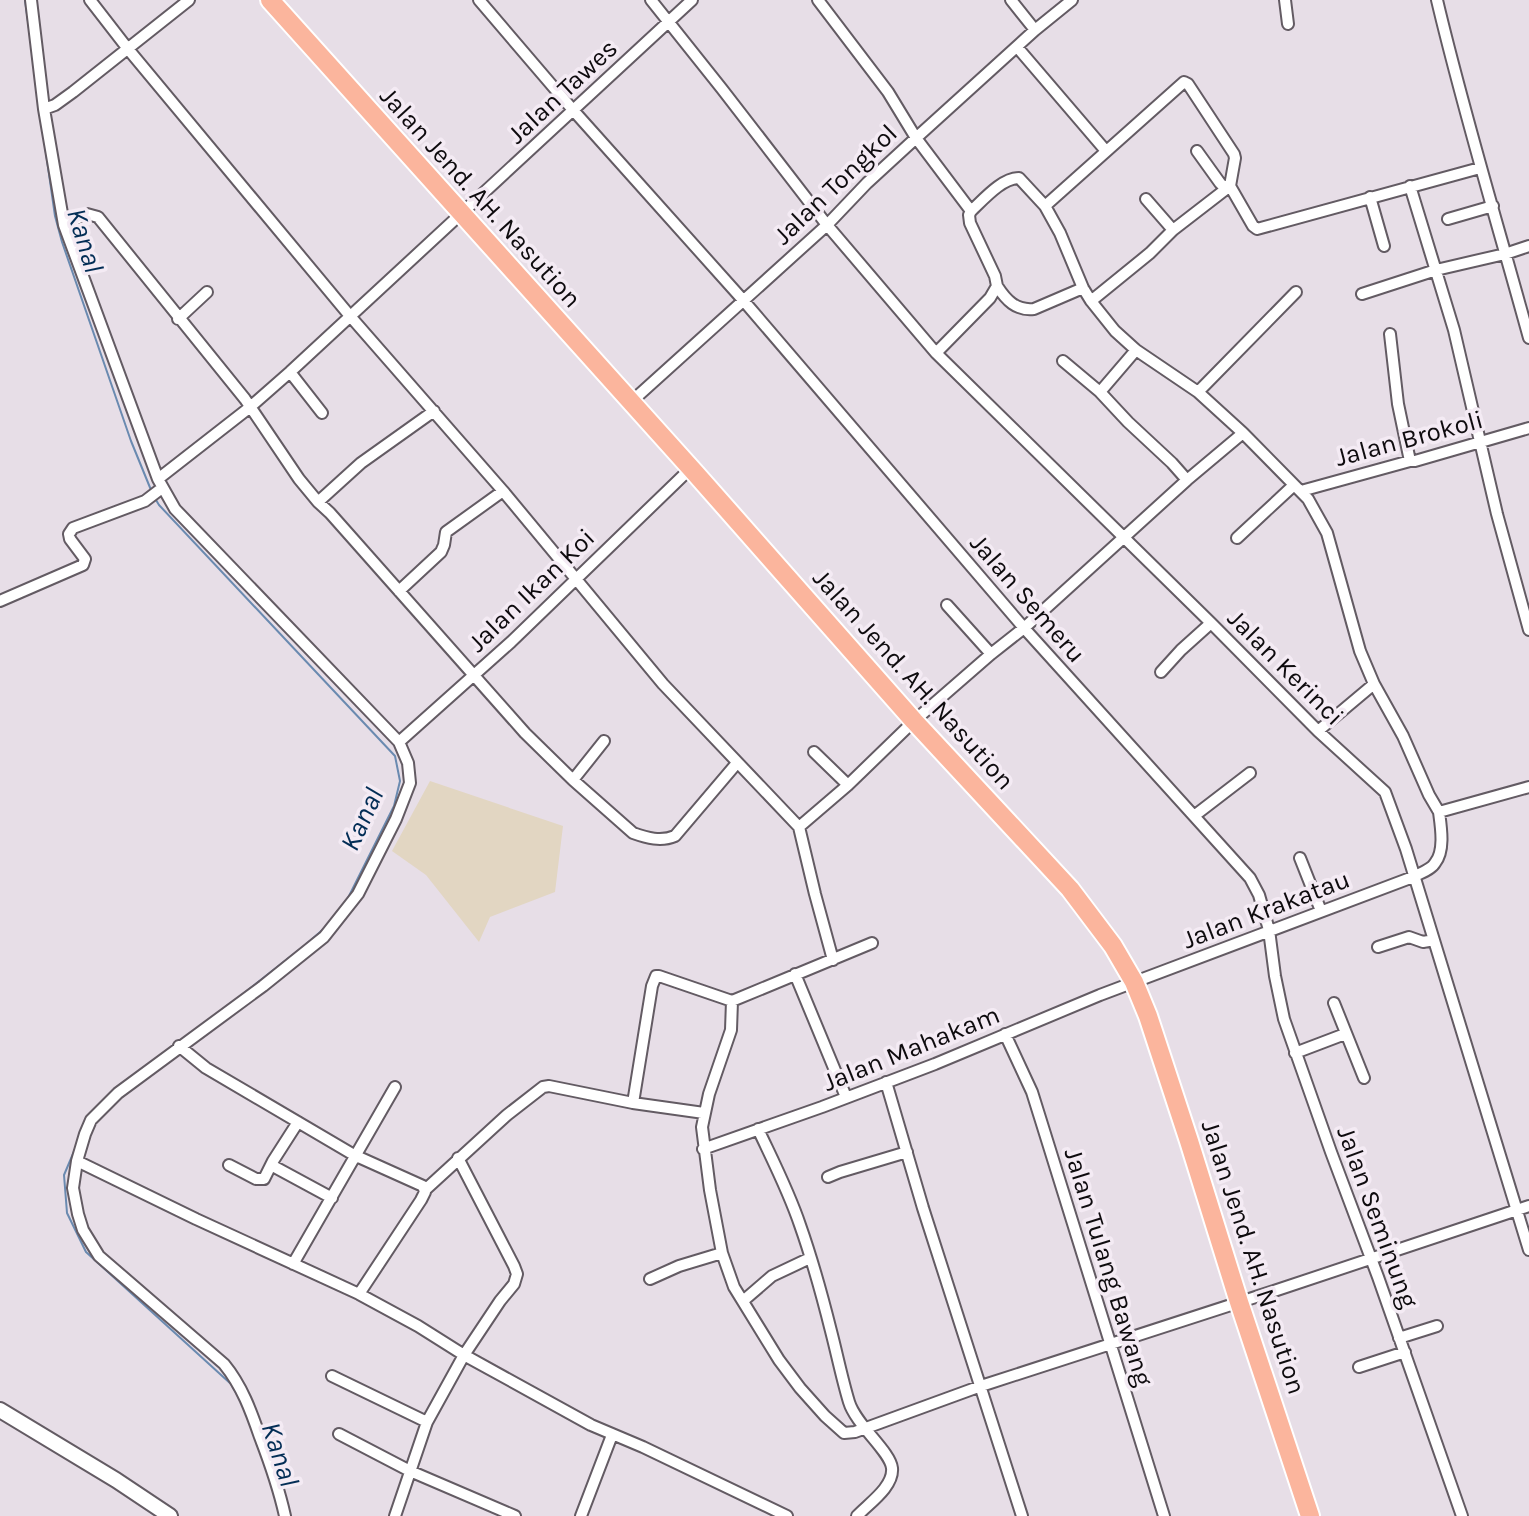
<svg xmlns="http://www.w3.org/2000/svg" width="1529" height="1516" font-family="Karla,sans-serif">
  <rect width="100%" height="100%" fill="#e7dee7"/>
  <path fill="#e2d6c2" d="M430,781L563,826L555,892L490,917L479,942L426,875L392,851Z"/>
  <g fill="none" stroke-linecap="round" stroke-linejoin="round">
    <path stroke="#6a8ab0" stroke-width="2" d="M25,0L34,64
      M45,146L55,216L62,242L131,441L151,490
      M156,500L159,505L395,756L400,781L394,806L346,902
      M220,1012L304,946L327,926
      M78,1142L64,1175L67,1213L86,1252L231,1384L243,1405
      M270,1479L277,1503"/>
    <g stroke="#635b63" stroke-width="14">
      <path id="street" d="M31,0L44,109L64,225L158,479L249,408L290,372L692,0
        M90,0L128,49L350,316L503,491L663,684L799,827L815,894L833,960
        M479,0L573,110L743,300L1024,628L1250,878L1259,895L1269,930L1275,976L1284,1019L1331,1152L1378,1277L1462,1516
        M651,0L722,89L827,225L936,353L1211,623L1318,731L1385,792L1406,849L1529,1250
        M818,0L888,92L916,138L971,211C984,199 1002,178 1019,178L1045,206L1060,233L1083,288L1091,301L1115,331L1136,350L1198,392L1243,433L1308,499L1327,533L1360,651L1374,684L1403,736L1429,795L1439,812L1529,787
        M1011,0L1035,30
        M1285,0L1288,24
        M1437,0C1464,114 1498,225 1529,338
        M1017,47L1106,151
        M44,109L55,105L73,92L189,0
        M1197,151L1220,183L1223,186H1230L1253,226L1257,229L1480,168
        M1410,186L1454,330L1497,514L1529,630
        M1370,197L1384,246
        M1146,199L1173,230
        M1045,206L1184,82L1188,84L1234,154L1235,158L1230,186L1173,230L1150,253L1091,301
        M1448,219L1493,206
        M64,225L87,214L98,217L245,399L299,479L318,502L330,513L525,733L573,780L633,833C647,838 661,842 675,836L737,763
        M997,286C1006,300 1016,311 1034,309L1083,288
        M1362,294L1436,270L1505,254L1529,246
        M178,319L207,292
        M1390,334L1398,404L1410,461
        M936,353L990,298L997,286L995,276L970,223L969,215L971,211
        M1063,361L1100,392L1128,422L1172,463L1187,480
        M290,372L322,413
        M1100,392L1136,350
        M1198,392L1296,292
        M631,402L827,225L867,183L916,138L1035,30L1072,0
        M158,479L175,509L399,742L408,763L410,783L396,819L358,894L324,937L263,986L118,1093L91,1120L85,1134L77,1161L73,1188L78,1214L83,1230L99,1256L224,1364C242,1386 251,1411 260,1437C270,1463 279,1489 285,1516
        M1301,491L1410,461H1415L1529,428
        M318,502L361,463L434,411
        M1237,538L1294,485
        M399,591L441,552L444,545L446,532L503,491
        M0,601L83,565L85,559L70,539L69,534L73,528L145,501L162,488
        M947,605L991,654
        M1161,672L1181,650L1211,623
        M1318,731L1374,684
        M399,742L511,642L691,468
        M814,752L848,785
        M573,780L604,741
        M1194,816L1250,773
        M799,827L848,785L914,721L991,654L1024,628L1187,480L1243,433
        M1300,858L1321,911
        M1378,947L1409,937L1423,942L1434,940
        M795,974L846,1097
        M732,1001L731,1030L709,1094L702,1127L710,1190L722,1253L734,1287L779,1360L800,1388L825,1416L844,1433L855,1432L981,1386L1274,1291L1529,1206
        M1334,1003L1364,1078
        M1005,1034L1032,1092L1042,1124L1164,1516
        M179,1046L206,1068L354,1155L423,1186L425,1192L421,1200L359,1294
        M1295,1053L1345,1034
        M886,1082L923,1208L1022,1516
        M633,1103L652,986L656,976H659L732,1001L872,943
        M758,1129C773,1161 789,1192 800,1225C812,1259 822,1295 831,1331C837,1354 842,1379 849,1402C856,1425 890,1451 892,1468C894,1487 868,1504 857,1516
        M703,1149L822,1107L935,1064L1100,995L1413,877C1420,873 1431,870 1435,863C1445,851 1441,827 1439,812
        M458,1158L514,1266L517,1274L514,1284L500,1301L464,1355L591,1425L643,1447L787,1516
        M77,1161L196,1219L359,1294L418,1326L464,1355L427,1422L395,1516
        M229,1165L256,1179H264L273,1161L298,1122
        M271,1165L332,1198
        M828,1177L840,1172L907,1152
        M425,1190L507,1115L543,1087L549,1086L633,1103L704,1113
        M293,1264L395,1087
        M650,1279L679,1266L722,1253
        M743,1301L772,1276L810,1258
        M1399,1338L1437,1326
        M1359,1367L1405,1352
        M332,1376L427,1422
        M339,1434L410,1471L515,1516
        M581,1516L612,1435"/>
    </g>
    <g stroke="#635b63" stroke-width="18">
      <path id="secondary" d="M0,1410L116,1480L170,1516"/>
    </g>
    <g stroke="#fff" stroke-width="22">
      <path id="highway" d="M270,0L696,474L914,721L1070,889L1113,946L1134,982L1148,1016L1189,1141L1239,1302L1310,1516"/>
    </g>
    <use href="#street" stroke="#fff" stroke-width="10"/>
    <use href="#secondary" stroke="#fff" stroke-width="14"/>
    <use href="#highway" stroke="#fbb59d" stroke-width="18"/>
  </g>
  <g text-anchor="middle" stroke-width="7" stroke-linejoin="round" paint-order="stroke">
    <g font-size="26" fill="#0e0b0e" stroke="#f4ebf4">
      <text transform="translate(562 91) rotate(-43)" y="9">Jalan Tawes</text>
      <text transform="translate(835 184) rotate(-44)" y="9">Jalan Tongkol</text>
      <text transform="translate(481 197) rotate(48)" y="9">Jalan Jend. AH. Nasution</text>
      <text transform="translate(1409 438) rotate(-15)" y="9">Jalan Brokoli</text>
      <text transform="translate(531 590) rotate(-44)" y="9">Jalan Ikan Koi</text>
      <text transform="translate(1028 598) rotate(49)" y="9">Jalan Semeru</text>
      <text transform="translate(1286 667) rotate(45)" y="9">Jalan Kerinci</text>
      <text transform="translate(914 679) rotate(48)" y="9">Jalan Jend. AH. Nasution</text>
      <text transform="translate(1266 909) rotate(-21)" y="9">Jalan Krakatau</text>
      <text transform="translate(911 1048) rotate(-22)" y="9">Jalan Mahakam</text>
      <text transform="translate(1378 1217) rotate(70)" y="9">Jalan Seminung</text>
      <text transform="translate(1254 1257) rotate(72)" y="9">Jalan Jend. AH. Nasution</text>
      <text transform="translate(1109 1267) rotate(73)" y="9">Jalan Tulang Bawang</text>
    </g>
    <g font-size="28" font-style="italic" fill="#022d55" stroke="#f4ebf4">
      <text transform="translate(86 240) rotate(73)" y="10">Kanal</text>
      <text transform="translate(361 819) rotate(-65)" y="10">Kanal</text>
      <text transform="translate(281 1454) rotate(72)" y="10">Kanal</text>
    </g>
  </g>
</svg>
